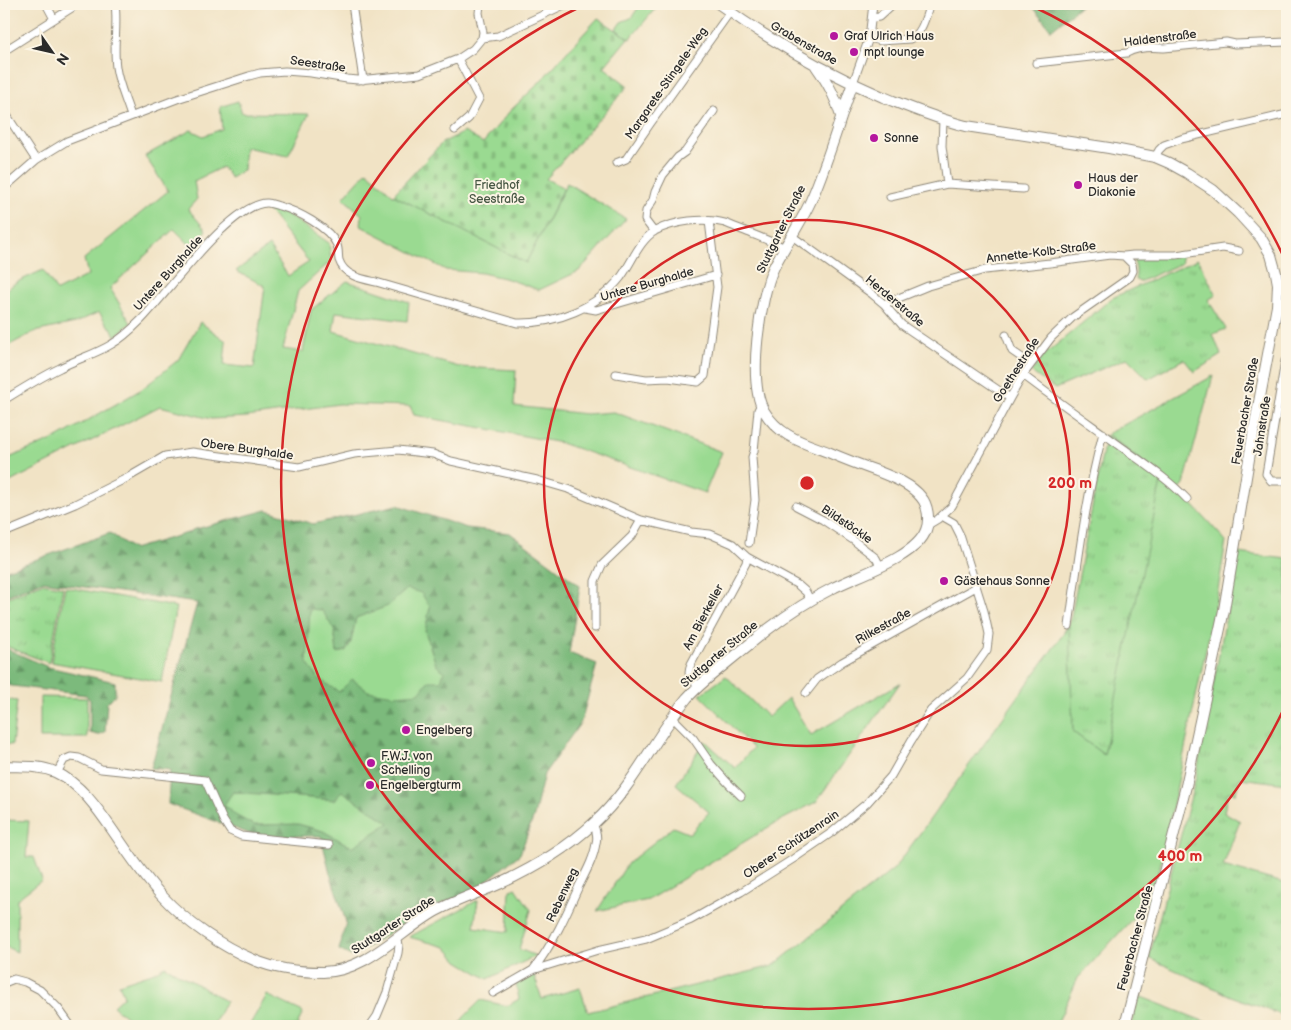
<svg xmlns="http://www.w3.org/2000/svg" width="1291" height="1030" font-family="'Balsamiq Sans',sans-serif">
  <defs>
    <pattern id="grass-tufts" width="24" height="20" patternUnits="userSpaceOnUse" patternTransform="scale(1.25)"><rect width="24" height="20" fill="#9ada91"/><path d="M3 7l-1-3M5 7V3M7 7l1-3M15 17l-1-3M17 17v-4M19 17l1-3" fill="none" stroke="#85bb7d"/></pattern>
    <pattern id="forest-firs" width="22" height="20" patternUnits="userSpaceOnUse" patternTransform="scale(1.25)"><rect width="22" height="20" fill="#7bba7b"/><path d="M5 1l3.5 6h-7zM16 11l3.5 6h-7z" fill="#659765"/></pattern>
    <pattern id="cemetery-stones" width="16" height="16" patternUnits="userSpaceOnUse" patternTransform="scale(1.25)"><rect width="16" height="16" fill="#9ada91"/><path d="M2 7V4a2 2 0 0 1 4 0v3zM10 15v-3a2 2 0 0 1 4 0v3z" fill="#85bb7d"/></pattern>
  </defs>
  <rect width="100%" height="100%" fill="#fcf5e5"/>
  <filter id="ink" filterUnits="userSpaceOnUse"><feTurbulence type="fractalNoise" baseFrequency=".02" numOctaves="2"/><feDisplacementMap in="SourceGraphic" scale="10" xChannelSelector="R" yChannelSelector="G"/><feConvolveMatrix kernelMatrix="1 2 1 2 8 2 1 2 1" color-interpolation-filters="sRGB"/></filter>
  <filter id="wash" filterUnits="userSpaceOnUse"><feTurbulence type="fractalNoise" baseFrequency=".0096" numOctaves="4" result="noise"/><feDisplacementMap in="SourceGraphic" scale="20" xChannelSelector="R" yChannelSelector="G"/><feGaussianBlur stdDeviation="1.12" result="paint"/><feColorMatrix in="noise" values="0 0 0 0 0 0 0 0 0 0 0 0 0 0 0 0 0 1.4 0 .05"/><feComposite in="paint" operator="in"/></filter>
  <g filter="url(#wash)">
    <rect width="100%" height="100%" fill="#f1e3c5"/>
    <path fill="url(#grass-tufts)" stroke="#62825e" d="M1198,259L1216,295L1208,300L1226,329L1213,334L1221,355L1194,372L1184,359L1148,379L1127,358L1055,389L1031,372L1043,356L1112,298Z
      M1106,435L1165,479L1104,755L1073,732L1064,631L1070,622Z
      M1238,553L1287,559V784L1240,778L1236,793L1228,792L1224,812L1240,821L1223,866L1287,884V1017L1231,996L1149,958L1196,777Z
      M42,583L63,587L49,663L8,647L4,641V599Z
      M1139,996L1216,1026H1131Z"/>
    <path fill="url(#forest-firs)" stroke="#537253" fill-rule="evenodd" d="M1031,4H1081L1080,6L1051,30Z
      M397,505L467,528L510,533L580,586L569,653L597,664L581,722L544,774L534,816L520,854L475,890L418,914L353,957L339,950L346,922L330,873L321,836H256L168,804L170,770L151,768L197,603L42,581L4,597V571L110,533L133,549L191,532L192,530L267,510L313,524ZM407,589L430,607L425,631L436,665L369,691L352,679L310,609L334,630L337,653L346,651L351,642L356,618L388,606ZM233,792L335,800L352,847L323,831L298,824L254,825Z
      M4,644L7,649L48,667L115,682V695L107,703L105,732L98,735L90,733V700L86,695L4,685Z"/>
    <path fill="url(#cemetery-stones)" stroke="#62825e" d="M598,18L628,38L604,67L628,86L546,179L564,188L526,263L393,195L442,143L464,132L483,143L510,111L535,87Z"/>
    <path fill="#9ada91" stroke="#62825e" d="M641,4H659L630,39L616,29L621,22L631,18Z
      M238,101L242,113L309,114L288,156L245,147L243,170L231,178L222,167L194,181L197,199L188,209L206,230L192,247L174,229L110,288L131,323L115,336L111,327H109L99,312L75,323L34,332L4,348V292L15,283L43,270L57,291L88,275L84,259L168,191L145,156L191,130L203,136L222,129L220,107Z
      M367,171L393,195L526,263L567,183L626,219L579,271L539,290L508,279L482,273L446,270L361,226L362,215L343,198Z
      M267,209L287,214L329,243L331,261L298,291L283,349L303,352L311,310L347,281L409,302L407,321L336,312L333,331L459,367L516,370L514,406L586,414L614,412L722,452L705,493L561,443L414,415L410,406L339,404L247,417L211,419L160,406L4,485V460L57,438L142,389L178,360L200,322L226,341L224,365L254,368L265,286L236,271L269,246L288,276L309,262Z
      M1181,256L1182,263L1139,282L1135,279C1137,272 1136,268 1134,261L1135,257Z
      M1213,376L1184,484L1179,490L1226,541L1216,602L1154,895L1078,978L1056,1026H458L464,1017L481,1000L507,1006L519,999L516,984L534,975L542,999L580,988L588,1012L773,966L895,868L1069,626L1073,732L1104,755L1162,477L1107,434Z
      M65,587L176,607L162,682L51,662Z
      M407,589L421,593L430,607L425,631L436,665L444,671L441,681H428L419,693L395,695L368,691L352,679L339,692L318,678L307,663L310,609L322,610L334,630L337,653L346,651L351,642L356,618L388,606Z
      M726,676L768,717L788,698L811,735L900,683L816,802L772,825L648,900L597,911L628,863L673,827L690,834L709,812L676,784L705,741L735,768L753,748L700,695Z
      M40,697L87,698V738H40Z
      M4,699L17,701L12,745L4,744Z
      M342,791L389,823L352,847L323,831L298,824L254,825L235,815L224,805L233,792L335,800Z
      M4,820L29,821L26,857H34L42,880L17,899V952L4,946Z
      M516,888L531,910L519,949L536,956L488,979L458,961L446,947L409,937L478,900L474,927L508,932L510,890Z
      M165,966L226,1001L213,1026H175L166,1023L164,1026H137L113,1006L124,996L119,984L152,973Z
      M267,995L303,1012L297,1026H249Z"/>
  </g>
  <g filter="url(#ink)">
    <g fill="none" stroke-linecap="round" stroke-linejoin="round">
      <g stroke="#8e8778" stroke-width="9">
        <path id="minor" d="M46,4L54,19
          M115,4C118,25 113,46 116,67C118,83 126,100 131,116
          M352,4L363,80
          M480,4L479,13L483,32L482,38
          M872,18L879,17L893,4
          M869,38L881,41L910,39C922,35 926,15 930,4
          M4,51L78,4
          M1036,63L1127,53C1137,47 1153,47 1164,48L1226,42L1235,44L1287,42
          M853,83L869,38L873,4
          M4,111L36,160
          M943,120L942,146L947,184
          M455,130L469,118L479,99L458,59
          M1155,157L1159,150L1164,145L1181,139L1287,114
          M616,163L626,159L650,124L730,12
          M4,188L36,160L67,141L177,99L249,76L260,73L285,71L311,73L347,79L358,80L420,74L458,59L473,49L482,38L498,36L566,4
          M890,197L947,184L1023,189
          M654,232L645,220L646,211L653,200L655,192L663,175L678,157L685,152L714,111
          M792,236L872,294L884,304L902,325L1010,398
          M1124,256L1133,255H1176L1223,248L1239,251
          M884,304L928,286L985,270L1050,263L1110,255L1124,256L1132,264L1133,271L1130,277L1073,317L1051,338L1023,375L1010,398L952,506L938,519L928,525
          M585,308L596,310L716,275
          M1006,335L1012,351L1031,364
          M1287,359L1285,361L1266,474L1271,481H1287
          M616,374L646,379L668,378L698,382L705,376L717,287L709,221
          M1023,375C1056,400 1090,424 1123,448C1145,464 1168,479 1187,499
          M4,400C22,389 41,377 60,368C77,359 96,354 112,344C121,339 133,328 141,320C167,294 231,203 267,203C271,203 275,205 279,206C297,211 329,227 337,245C339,250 338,256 339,260C344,276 362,279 376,282L517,323C555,324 597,308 621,277C632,262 639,241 655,231C674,221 704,217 725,223C733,226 742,230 750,233C762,238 773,242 785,248
          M796,506L823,520L853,540L876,558L880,566
          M4,533L75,504L127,478L165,456L192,452L299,467L354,454L398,450L433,454L451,461L537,480L568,489L641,520L691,532L710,534L733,544L747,557L798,585L806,592L810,600
          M749,543L755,500L752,457L754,451L758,410L761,404
          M1069,626C1078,562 1086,496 1103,433
          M595,628V581L602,565L632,536L641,520
          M698,686C691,678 686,675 691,664L746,563L747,557
          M806,693L817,679L842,662L976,587
          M672,717L693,738L711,764L727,782L741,796
          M57,773L64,760L71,757L79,758L101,769L205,780L223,820L230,831L241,836L329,845
          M533,970C553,944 566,915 579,886C586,872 594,858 596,843C598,836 596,830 593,824
          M4,983L14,979L25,982L40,990L58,1008L71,1026
          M493,993L533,970L598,950L646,939L691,920L741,892L793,859L831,833L867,803L891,776L911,741L931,710L967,678L987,650L989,634L984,611L960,535L954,523L942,516
          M370,1026L377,1016L387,992L398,953L399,945L397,937"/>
      </g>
      <g stroke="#8e8778" stroke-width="12">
        <path id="secondary" d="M719,4C770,41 825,72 883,97C911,108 937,119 966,126L1109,148L1155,157L1169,163L1187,173L1213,190L1238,213L1261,238L1271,255L1276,273L1278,284L1277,306L1254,429L1224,610L1186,786L1125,1026
          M816,66C828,83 835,96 841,116
          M4,766C21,767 39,765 55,772C84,785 103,817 120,841C133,860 146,879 162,896C187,923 221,946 254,960C275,969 301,972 323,972C367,971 399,932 436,911C456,900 478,893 499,884C534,868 566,849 594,823C633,788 654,738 687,698C697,687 708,678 719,669C735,656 751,643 767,630C788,614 809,600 833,588C858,575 917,557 926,530C930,520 928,505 921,497C911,484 892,477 877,471C860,465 844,459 828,452C815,447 801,443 788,435C778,429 770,421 764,411C747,382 760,296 774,267C786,243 802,222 812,198C828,161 839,121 853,83"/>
      </g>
      <use href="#minor" stroke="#fff" stroke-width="7"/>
      <use href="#secondary" stroke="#fff" stroke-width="10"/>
    </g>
  </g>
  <g fill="none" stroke="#d62828" stroke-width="2.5">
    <circle cx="807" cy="483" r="263"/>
    <path d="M1287 702A527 527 0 1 1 584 5M1030 5A527 527 0 0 1 1287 264"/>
  </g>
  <g fill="#b5179e" stroke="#fcf5e5" stroke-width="2">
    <circle cx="834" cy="36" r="5"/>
    <circle cx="854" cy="52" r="5"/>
    <circle cx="874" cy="138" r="5"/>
    <circle cx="1078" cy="185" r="5"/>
    <circle cx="944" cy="581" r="5"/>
    <circle cx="406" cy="730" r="5"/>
    <circle cx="371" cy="763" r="5"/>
    <circle cx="370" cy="785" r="5"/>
  </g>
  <g text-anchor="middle" stroke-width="4" stroke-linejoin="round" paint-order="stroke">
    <g font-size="12" fill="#2b2b2b" stroke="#fcf5e5" text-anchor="start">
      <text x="844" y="40">Graf Ulrich Haus</text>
      <text x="864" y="56">mpt lounge</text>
      <text x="884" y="142">Sonne</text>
      <text x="1088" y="182">Haus der<tspan x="1088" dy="14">Diakonie</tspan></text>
      <text x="954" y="585">Gästehaus Sonne</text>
      <text x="416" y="734">Engelberg</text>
      <text x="381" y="760">F.W.J. von<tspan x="381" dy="14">Schelling</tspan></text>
      <text x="380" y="789">Engelbergturm</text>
    </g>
    <g font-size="12" fill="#2b2b2b" stroke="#fcf5e5">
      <text transform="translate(1160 38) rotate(-7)" y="4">Haldenstraße</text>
      <text transform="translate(804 43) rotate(30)" y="4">Grabenstraße</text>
      <text transform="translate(318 64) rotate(8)" y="4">Seestraße</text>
      <text transform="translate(666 83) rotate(-55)" y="4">Margarete-Stingele-Weg</text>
      <text transform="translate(781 229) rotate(-64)" y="4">Stuttgarter Straße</text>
      <text transform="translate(1041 252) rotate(-7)" y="4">Annette-Kolb-Straße</text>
      <text transform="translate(168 273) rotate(-48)" y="4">Untere Burghalde</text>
      <text transform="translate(647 284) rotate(-16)" y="4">Untere Burghalde</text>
      <text transform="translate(895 301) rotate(40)" y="4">Herderstraße</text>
      <text transform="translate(1016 370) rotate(-57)" y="4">Goethestraße</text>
      <text transform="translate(1245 411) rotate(-80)" y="4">Feuerbacher Straße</text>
      <text transform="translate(1262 426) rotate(-81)" y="4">Jahnstraße</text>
      <text transform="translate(247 449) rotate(8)" y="4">Obere Burghalde</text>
      <text transform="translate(847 524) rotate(34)" y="4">Bildstöckle</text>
      <text transform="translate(703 617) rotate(-62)" y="4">Am Bierkeller</text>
      <text transform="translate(883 626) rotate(-29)" y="4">Rilkestraße</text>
      <text transform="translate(719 654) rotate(-40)" y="4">Stuttgarter Straße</text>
      <text transform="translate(791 844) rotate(-34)" y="4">Oberer Schützenrain</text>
      <text transform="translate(562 895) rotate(-65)" y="4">Rebenweg</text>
      <text transform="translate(393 925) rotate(-33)" y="4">Stuttgarter Straße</text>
      <text transform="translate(1135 938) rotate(-75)" y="4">Feuerbacher Straße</text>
    </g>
    <g font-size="12" fill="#475744" stroke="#fcf5e5">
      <text x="497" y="189">Friedhof<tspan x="497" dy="14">Seestraße</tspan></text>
    </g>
  </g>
  <circle cx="807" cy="483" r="8" fill="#d62828" stroke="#fcf5e5" stroke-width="2.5"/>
  <g font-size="15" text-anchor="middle" font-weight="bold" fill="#d62828" stroke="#fcf5e5" stroke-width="4" stroke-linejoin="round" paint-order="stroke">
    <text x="1070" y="488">200 m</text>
    <text x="1180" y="861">400 m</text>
  </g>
  <rect width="1291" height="1030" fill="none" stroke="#fcf5e5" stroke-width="20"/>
  <g transform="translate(52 52) rotate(124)" stroke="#fcf5e5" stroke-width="4" paint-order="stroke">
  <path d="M0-4L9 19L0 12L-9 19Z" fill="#2b2b2b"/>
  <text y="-8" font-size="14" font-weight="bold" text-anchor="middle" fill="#2b2b2b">N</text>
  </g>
</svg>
